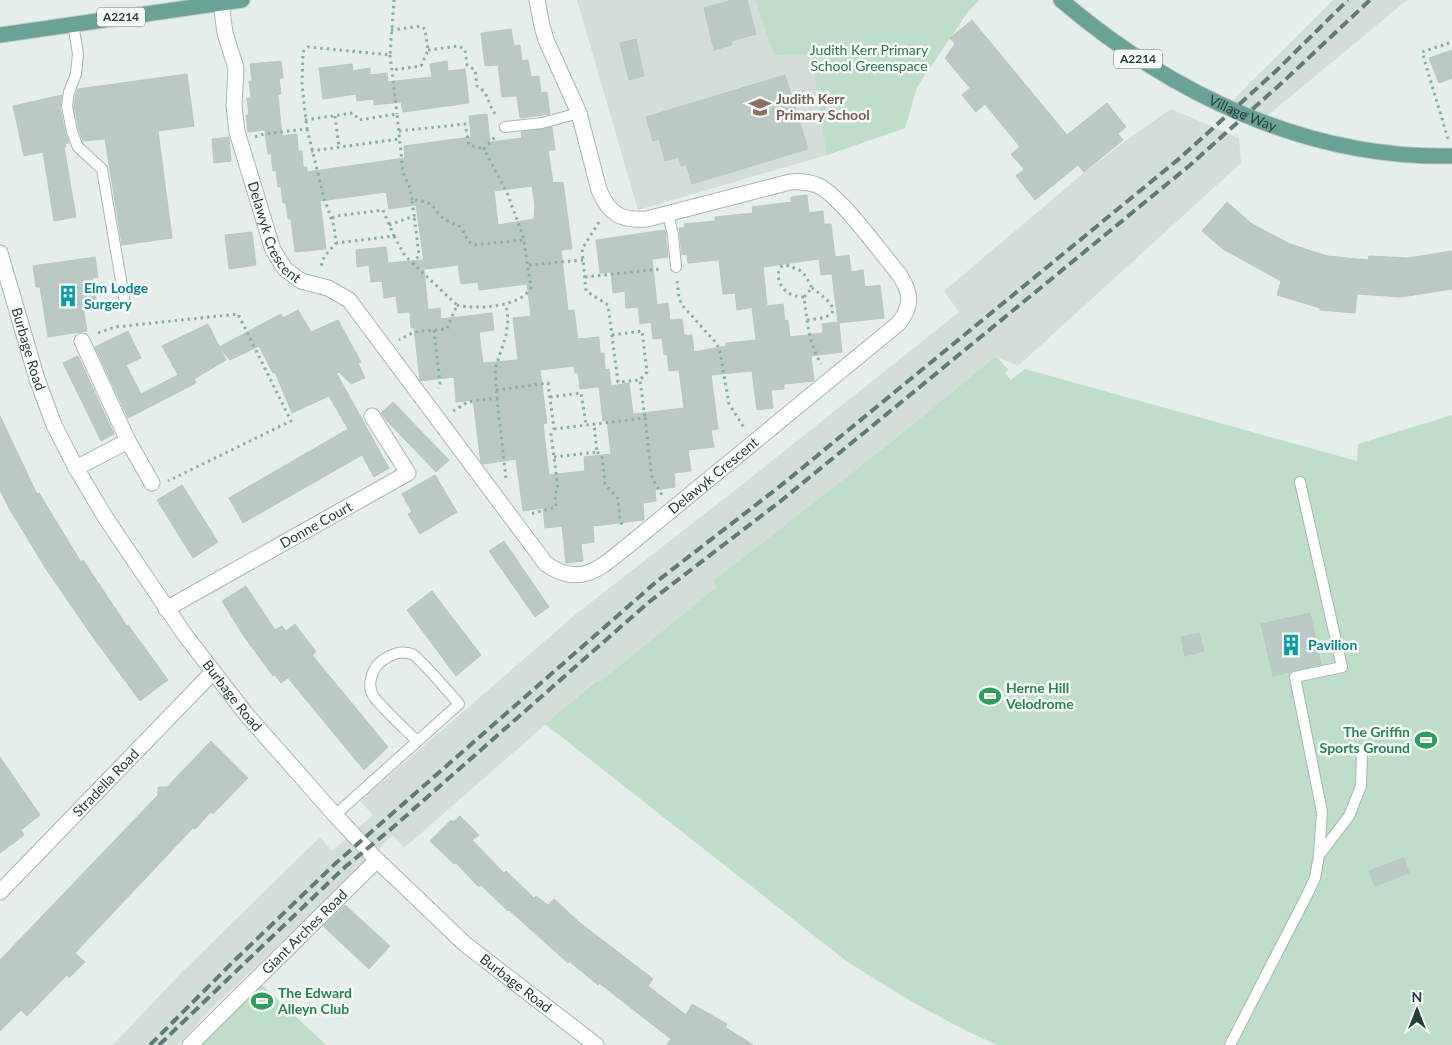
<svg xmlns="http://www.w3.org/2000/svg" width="1452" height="1045" font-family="Lato,sans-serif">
  <rect width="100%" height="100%" fill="#e5eeea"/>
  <path fill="#d3ded9" d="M577,0H979L967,13L917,87L905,128L827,155L638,210Z
    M1333,0H1407L1255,126L1220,113Z
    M1171,109L1239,138L1241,163L1018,366L996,356L890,443L713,581L718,587L601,681L594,682L404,848L393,835L208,1012L178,1045H113L180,974L320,837L332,851L373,815L360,801L576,614L734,491L959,312L944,291L1079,177L1128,139Z"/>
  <path fill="#bfdec9" d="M755,0H979L967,13L917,87L905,128L827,155L811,54L774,55Z
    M996,356L1008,369L1005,373L1011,380L1025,369L1357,461L1358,444L1452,415V1045H997C943,1021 894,992 845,960L545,724L595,682L601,681L717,587L713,581L890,443Z
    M261,984L326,1045H200Z"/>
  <path fill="#bac9c3" stroke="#b8c7c2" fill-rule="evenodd" d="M732,0H747L756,34L731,41L732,45L714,50L704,8Z
    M972,20L1067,135L1107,103L1126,127L1118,134L1123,140L1084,172L1078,165L1035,200L1016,176L1024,169L1011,154L1020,147L985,104L976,112L962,95L970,88L945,58L955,44L950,38Z
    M511,29L514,46L520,45L522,61L528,60L531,77L539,76L541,93L547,92L550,114L520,118L517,96L502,97L498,65L485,66L481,33Z
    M636,39L644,76L629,80L620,43Z
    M1452,50V78L1439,83L1429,58Z
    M281,61L283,78H279L281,94L278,95L282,136L297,134L298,151H302L303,167H307V172L405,158L404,146L471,137L469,116L487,114L490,142L522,138L521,132L552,127L555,150H548L553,183L563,182L572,249L561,250L568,311L574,310L578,339L599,337L600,353H604L605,370L609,369L611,386L629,383L633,414L684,408L679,370L669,371L667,354L664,355L662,338L653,339L651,322L640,324L638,307L626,308L625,291L613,293L611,272L600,273L596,240L665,230L668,257L652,259L657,305L668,303L670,320L682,319L684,335H692L694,352L726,346V343L756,340L752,308L783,304L785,321L788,320L790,337L823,333L822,324L838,322L832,274L821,275L819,259L763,267L767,305L737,310L735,293L723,294L719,260L688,263L687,254L682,255L679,228H685L684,224L715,221V217L753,213L752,207L791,202V197L807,195L809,213L823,211L824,224H831L835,257L849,255L851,272L863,270L865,287L880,285L884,318L839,323L842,352L811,356L814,381L784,384V389L771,390L773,408L757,410L752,371L711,375L718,429L711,430L714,447L688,450L691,471L674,473L675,487L655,490L656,501L643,503L644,520L593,526L594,542L581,544L583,561L566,563L562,526L545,528L543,508L523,511L516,459L483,464L481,462L473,400L456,402L454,377L421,381L420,380L414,328H411L410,312L398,313L396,296L384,298L382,281L371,282L369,265L357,267L356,250L386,247L388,263L423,260L428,310L440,308L441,319L492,313L494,330L479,332L483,363L518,360L513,318L531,316L527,284L479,290L478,282L461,284L458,265L425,269L416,205L389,209L386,192L320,201L326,249L295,252L291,219H288L286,203H283L281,187H278L276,170L273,171L271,154H268L265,130L248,132L246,115H249L247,98H251L249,81H252L250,64ZM532,186L535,205L534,219L498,225L494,191ZM574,366L575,373H578L580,389L606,386L599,387L603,421L607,420L611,454L584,457L585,471L549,475L543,424L547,423L540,370Z
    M447,61L448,71L465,69L469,103L403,112L401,102L374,105V99L357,101L356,94L323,99L319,68L352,64L353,71L370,68V75L387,73L388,82L432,77L430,64Z
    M187,74L194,126L158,131L172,238L122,245L105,139L83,141L79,130L74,106L76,94L78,89Z
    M785,75L808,149L692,184L686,164L681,166L679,157L665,161L659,139L653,141L646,117Z
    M62,95L60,107L65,133L69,143L65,144L66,147H64L76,217L54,221L43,152L24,156L13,106Z
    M229,137L231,161L214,163L212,139Z
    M1227,202L1252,224L1290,244L1327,256L1368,260L1369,256L1408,258L1452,251V289L1401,297L1357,294L1355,313L1320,310V308L1277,295L1281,281L1223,249L1202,231Z
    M252,232L256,265L229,269L225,235Z
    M95,257L98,277L92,278L97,304L83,306L87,331L48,337L40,287H36L33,266Z
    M298,310L311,332L338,320L361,362L358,363L365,378L351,384L339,372L337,374L389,468L374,477L362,455L243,523L229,498L348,429L329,396L292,413L275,372L273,373L259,346L230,360L219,347L281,314L283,318Z
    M208,324L226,360L194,379L196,383L128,418L95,347L128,331L141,358L126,365L141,394L178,375L162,346Z
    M78,356L114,434L101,441L63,363Z
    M393,402L449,460L436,472L386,420L381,413Z
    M0,416L37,494L39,493L81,562L83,560L127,626L128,625L168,680L140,701L90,633L46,569L9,508L0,490Z
    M435,475L457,512L420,534L408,514L412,512L402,494Z
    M182,485L218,542L193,558L157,500Z
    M504,541L549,607L535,617L489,551Z
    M246,586L275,630L282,626L286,631L295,624L316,652L312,655L388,747L364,770L288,678L281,683L275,675L273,676L243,635L222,601Z
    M432,591L481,655L456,676L407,610Z
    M1310,613L1321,664L1273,676L1261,624Z
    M1199,633L1204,651L1185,656L1181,637Z
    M211,741L248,778L213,814L211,812L195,829L193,828L75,953L85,962L69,978L67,975L27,1016L21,1010L0,1031V960L158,795V787H167Z
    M0,757L40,815L21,830L24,835L0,853Z
    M460,816L479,835L472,840L504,873L506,871L534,898L536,896L548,905L554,899L579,922L653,979L648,986L686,1015L692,1004L727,1024L725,1027L753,1045H667L671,1039L599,983L598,985L569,961L568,963L509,910L508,911L481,885L479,887L456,863L454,864L430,841L451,820L453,822Z
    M1404,858L1409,873L1375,886L1369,871Z
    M345,905L390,946L369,969L323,926Z"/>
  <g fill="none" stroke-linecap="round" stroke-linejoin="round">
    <g stroke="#a8b6b1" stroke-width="12">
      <path id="lane" d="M73,24L78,54L76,74L69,92L67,106L72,132L78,147L102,169L124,298
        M505,127L542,123L579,113
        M668,214L673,235L676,267
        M335,815L459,704C452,696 418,656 412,654C401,650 392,654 383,660C372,667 366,686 374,697C385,711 404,728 417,741
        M1320,854L1349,816L1361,786L1362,753
        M1230,1045L1307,895L1315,878L1319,855L1322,812L1295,677L1342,667L1300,482"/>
    </g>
    <g stroke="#a8b6b1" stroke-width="17">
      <g id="street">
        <path id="s1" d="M221,3L225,33L236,68L234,106L237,132L273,250L285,269L301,281L328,288L349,300L546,564C582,589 602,566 630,544L899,323C913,304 911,293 899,274C880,252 841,196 817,185C808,182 799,181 790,182L647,219C621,221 609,214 599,190L579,113L546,40L542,26L537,0"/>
        <path d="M82,341L128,441L152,483"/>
        <path d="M76,468L128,441"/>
        <path id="s2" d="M166,609L408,473L372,416"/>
        <path id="s3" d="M0,892L213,672"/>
        <path id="s4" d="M190,1045L377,860"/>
      </g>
    </g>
    <g stroke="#a4b9b3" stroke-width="17">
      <g id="secondary">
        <path id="s5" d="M0,253L37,379L54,425L76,468L107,520L185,635L246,714L335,815L377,860L465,944L596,1045"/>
      </g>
    </g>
    <g stroke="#c2c9c8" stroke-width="17">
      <g id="primary">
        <path id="s6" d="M1061,0C1170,93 1306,159 1452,156"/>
        <path d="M0,35L242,0"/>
      </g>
    </g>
    <path stroke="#87b0a5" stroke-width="3" stroke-dasharray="2.5 4" stroke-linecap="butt" d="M391,30L421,26L425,29L428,50L421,66L392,70
      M428,50L459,46L465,50L467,65L475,70L477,86C490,94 487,104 496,115
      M390,55L397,114
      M335,116L339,147
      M305,120L353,113L359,120L397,114L403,173L410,188L412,200
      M307,129L324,198L334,226L336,243L324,257L320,269
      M399,131L465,124L469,145L484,149
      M255,137L264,134L307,129L302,85L303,52L305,49L308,47L390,55L394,0
      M1448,139L1422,52L1452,42
      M311,151L399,139
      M332,218L336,216L383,210L394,236L336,243
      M599,222L582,249L586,291L608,305L618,382L640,380L645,418
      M389,225L414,216L412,200C439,201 431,212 448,221C453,224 458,224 462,229C466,236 466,241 474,245L524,240
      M394,236L405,256L457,305L447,329L414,332L399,340
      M413,264L419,255L414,216
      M529,265L583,260
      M585,277L661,269
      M677,281L679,298L682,305L717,344L720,352L729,404L745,429
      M804,297C775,297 773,265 786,265C789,266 791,267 794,268C796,269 799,270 801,271C806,275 809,283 812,288L804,297C807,321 809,343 821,364
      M457,305C475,310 523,307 531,287L523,236L508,195L484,149L495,137
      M807,320C844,317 837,306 812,288
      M434,330L440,384L438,388
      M98,333L115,327L238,314L291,421L168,481
      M612,335L642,331L647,372L640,380
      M496,390L548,383L554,429L551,434L558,489L555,494L556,507L530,514
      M550,397L581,393L586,425
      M497,398L506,479
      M453,411L468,402L497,398L495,369L506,336L508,319L506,304
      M554,429L645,418L652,478L662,495
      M597,452L602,456L605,484L618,499L620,520L623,527
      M554,457L597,452L594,424"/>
    <use href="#lane" stroke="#fff" stroke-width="10"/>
    <use href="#street" stroke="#fff" stroke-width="15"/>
    <use href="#secondary" stroke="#fff" stroke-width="15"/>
    <use href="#primary" stroke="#6ba296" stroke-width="15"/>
    <path stroke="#5f7b75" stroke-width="4" stroke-dasharray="10 5" stroke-linecap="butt" d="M150,1045L236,959L337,862L656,582L779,487L1180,158L1276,71L1348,0
      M159,1045L345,867L391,829L649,602L782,500L1189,166L1285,80L1370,0"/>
  </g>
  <defs>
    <g id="school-bare" transform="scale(1.725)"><path d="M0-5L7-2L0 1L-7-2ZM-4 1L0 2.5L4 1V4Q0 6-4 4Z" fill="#8d6e63" stroke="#f6faf8" stroke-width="2.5" paint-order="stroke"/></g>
    <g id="building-bare" transform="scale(1.725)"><path d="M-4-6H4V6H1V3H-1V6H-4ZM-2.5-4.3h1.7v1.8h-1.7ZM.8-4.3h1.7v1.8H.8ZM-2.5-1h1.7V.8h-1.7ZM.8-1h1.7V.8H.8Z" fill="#0f9aa8" stroke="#f6faf8" stroke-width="2.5" paint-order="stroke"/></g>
    <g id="stadium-bare" transform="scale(1.725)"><path d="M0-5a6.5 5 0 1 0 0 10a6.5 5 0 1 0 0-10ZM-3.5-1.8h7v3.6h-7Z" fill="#2e9e5b" stroke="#f6faf8" stroke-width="2.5" paint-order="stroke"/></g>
  </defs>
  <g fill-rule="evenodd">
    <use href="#school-bare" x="760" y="107"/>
    <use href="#building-bare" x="68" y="296"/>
    <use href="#building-bare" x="1291" y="645"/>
    <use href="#stadium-bare" x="990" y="696"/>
    <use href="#stadium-bare" x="1426" y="740"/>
    <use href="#stadium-bare" x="262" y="1001"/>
  </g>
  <g text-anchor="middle" stroke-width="5" stroke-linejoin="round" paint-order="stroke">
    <g fill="#f6faf8" stroke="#647772" stroke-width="1">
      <rect x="97" y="7.5" width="48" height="19" rx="4"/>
      <rect x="1114" y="49.5" width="48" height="19" rx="4"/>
    </g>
    <g font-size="12" font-weight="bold" fill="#253f39">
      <text x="121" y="21">A2214</text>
      <text x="1138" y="63">A2214</text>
    </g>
    <g font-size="14" fill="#30754e" stroke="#f6faf8">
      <text x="869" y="55">Judith Kerr Primary<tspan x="869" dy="16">School Greenspace</tspan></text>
    </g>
    <g font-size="14" font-weight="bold" fill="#785e54" stroke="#f6faf8" text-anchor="start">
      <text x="776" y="104">Judith Kerr<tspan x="776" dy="16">Primary School</tspan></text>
    </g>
    <g font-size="14" fill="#253f39" stroke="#f6faf8">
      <text dy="5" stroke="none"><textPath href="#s6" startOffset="215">Village Way</textPath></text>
      <text dy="5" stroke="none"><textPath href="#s1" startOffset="239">Delawyk Crescent</textPath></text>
      <text dy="5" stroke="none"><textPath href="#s5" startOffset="100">Burbage Road</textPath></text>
      <text dy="5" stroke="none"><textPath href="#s1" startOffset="882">Delawyk Crescent</textPath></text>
      <text dy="5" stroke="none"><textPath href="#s2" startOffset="172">Donne Court</textPath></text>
      <text dy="5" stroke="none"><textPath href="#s5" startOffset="505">Burbage Road</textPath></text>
      <text dy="5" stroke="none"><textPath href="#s3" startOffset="152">Stradella Road</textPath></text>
      <text dy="5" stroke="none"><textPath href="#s4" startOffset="161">Giant Arches Road</textPath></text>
      <text dy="5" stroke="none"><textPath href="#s5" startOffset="910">Burbage Road</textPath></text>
    </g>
    <g font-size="14" font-weight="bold" fill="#0d838f" stroke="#f6faf8" text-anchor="start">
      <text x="84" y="293">Elm Lodge<tspan x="84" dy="16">Surgery</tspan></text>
      <text x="1308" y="650">Pavilion</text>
    </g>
    <g font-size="14" font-weight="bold" fill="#27864d" stroke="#f6faf8" text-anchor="start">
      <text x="1006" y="693">Herne Hill<tspan x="1006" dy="16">Velodrome</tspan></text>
      <text x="1410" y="737" text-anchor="end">The Griffin<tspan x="1410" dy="16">Sports Ground</tspan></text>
      <text x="278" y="998">The Edward<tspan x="278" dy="16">Alleyn Club</tspan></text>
    </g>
  </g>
  <g transform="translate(1417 1010)" stroke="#f6faf8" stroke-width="4" paint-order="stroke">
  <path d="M0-4L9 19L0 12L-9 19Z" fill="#253f39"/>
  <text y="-8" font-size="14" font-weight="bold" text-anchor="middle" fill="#253f39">N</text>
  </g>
</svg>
